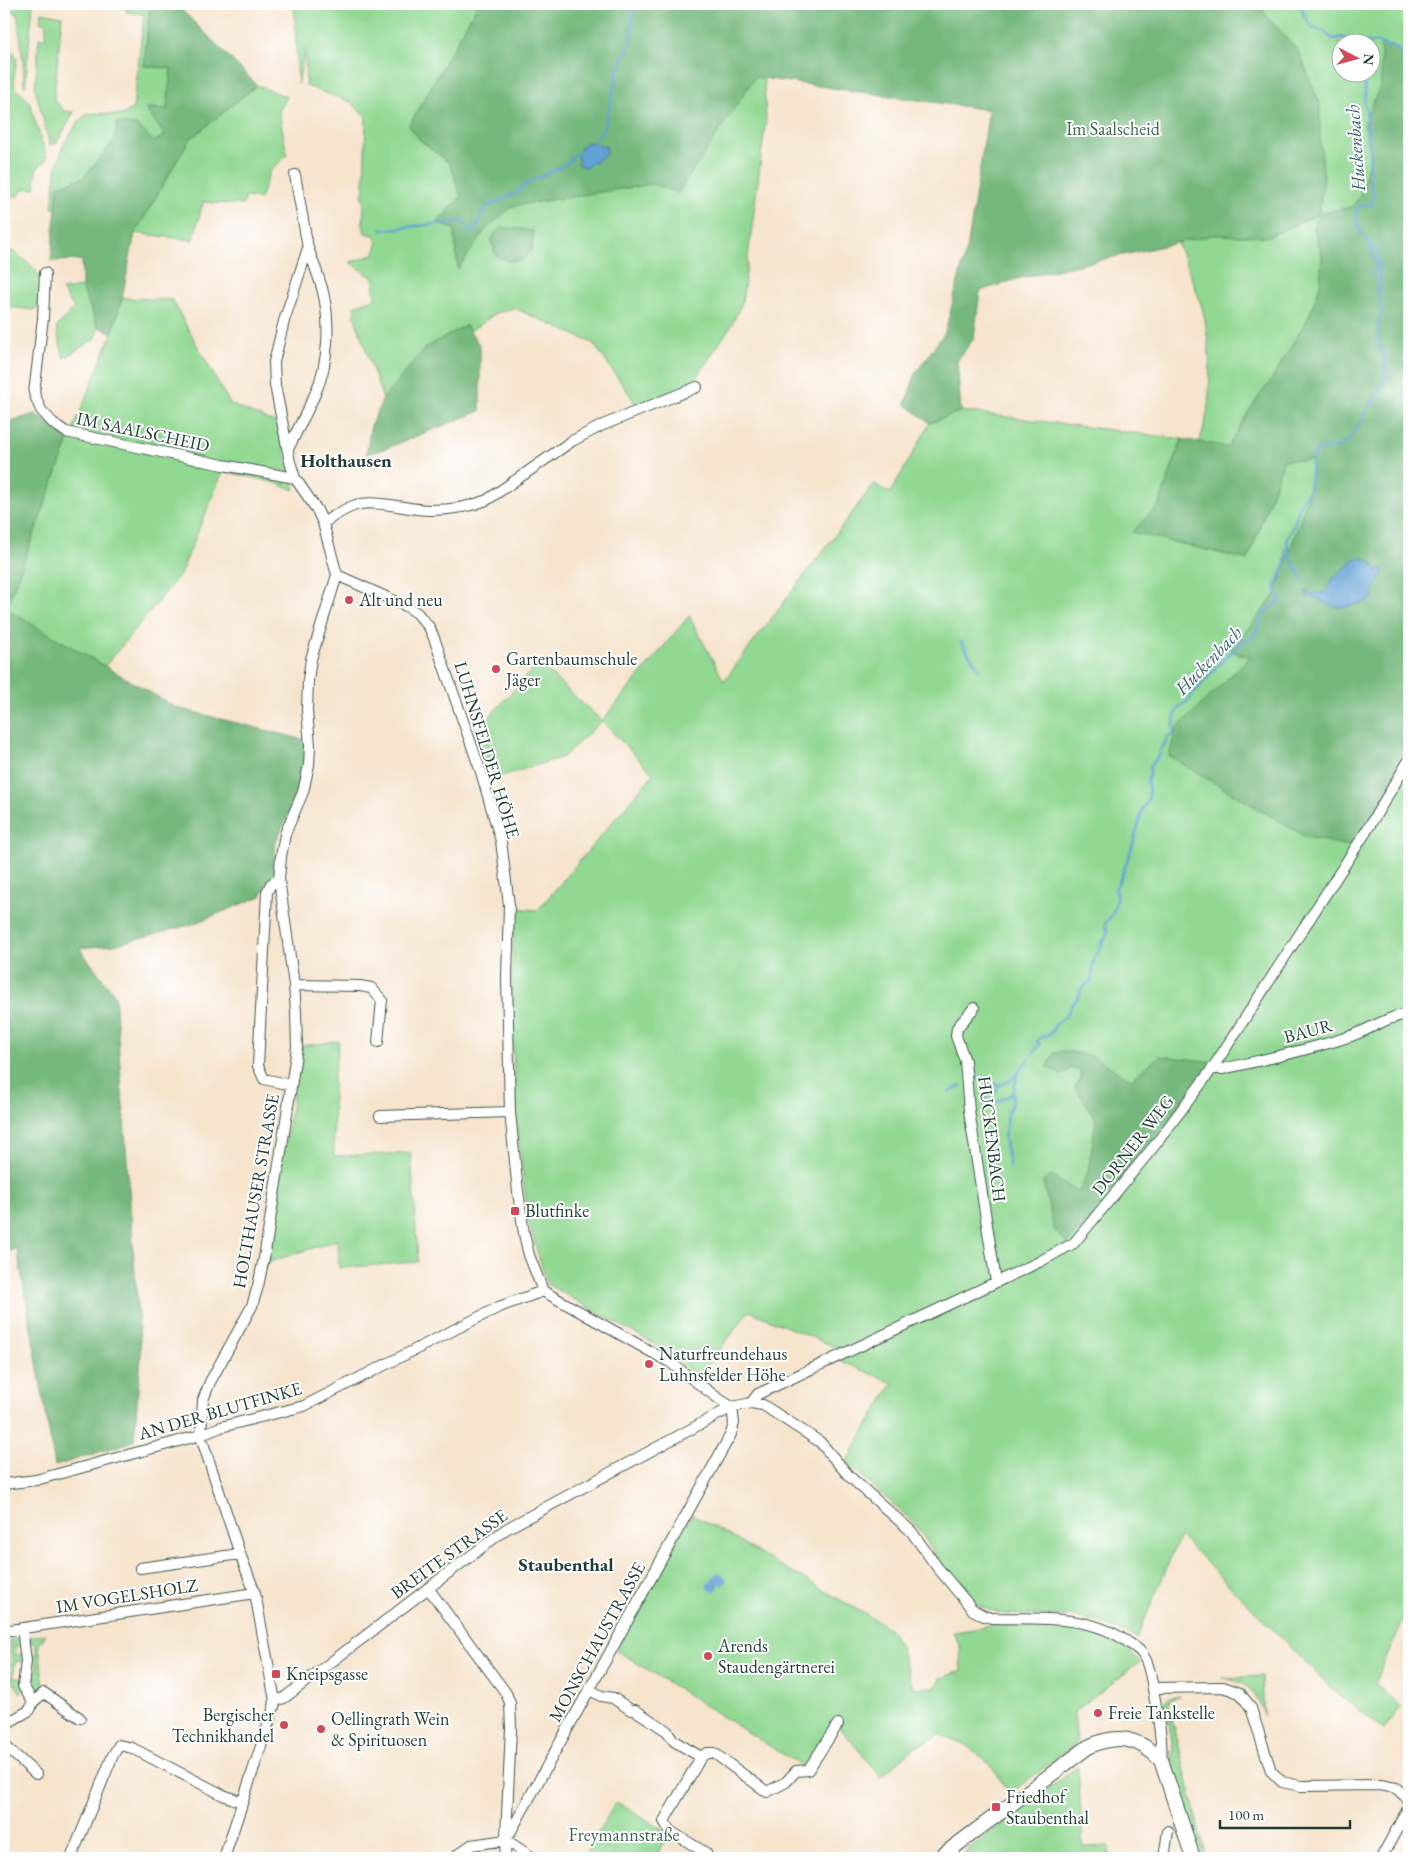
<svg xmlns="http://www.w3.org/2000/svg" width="1413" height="1862" font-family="'EB Garamond',serif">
  <rect width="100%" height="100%" fill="#fff"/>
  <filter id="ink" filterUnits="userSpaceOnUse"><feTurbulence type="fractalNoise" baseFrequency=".02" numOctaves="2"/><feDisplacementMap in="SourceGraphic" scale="10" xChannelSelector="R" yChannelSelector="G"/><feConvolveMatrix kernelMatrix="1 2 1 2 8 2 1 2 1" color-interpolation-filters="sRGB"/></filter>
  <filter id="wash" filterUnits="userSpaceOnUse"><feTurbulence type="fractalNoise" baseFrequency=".0096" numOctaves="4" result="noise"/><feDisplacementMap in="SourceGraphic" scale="20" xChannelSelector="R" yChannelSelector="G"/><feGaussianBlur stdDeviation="1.12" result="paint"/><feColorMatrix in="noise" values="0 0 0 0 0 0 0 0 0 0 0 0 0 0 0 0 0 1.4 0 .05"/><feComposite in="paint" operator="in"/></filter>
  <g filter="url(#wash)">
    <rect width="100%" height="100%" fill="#f6e4cd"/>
    <path fill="#91d893" stroke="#588a64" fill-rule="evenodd" d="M4,4H33L25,87L24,85L23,60L17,12L4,14Z
      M127,4H150L144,66L172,68L167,109L145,108L165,135L154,142L137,125L117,124L115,140L83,178L58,186L56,208H52L57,165L64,144L79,121L87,114L94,113L122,115L133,108L144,14L126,12Z
      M294,4H478L409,126L763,68L766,119L742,303L732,324L692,384L637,405L593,343L514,308L496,313L433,357L383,399L354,315L356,314L354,306L375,299L373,278L350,262L373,255L378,243L374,235L365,233L363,225L364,201L362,197L364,188L366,117L351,102L306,86L305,50L298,84Z
      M1086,4H1409V450L1349,846L1353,847L1409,757V1618L1403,1621L1375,1683L1401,1707L1384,1729L1336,1693L1180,1536L1137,1638L1096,1621L1067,1616L1003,1614L981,1607L973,1602L946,1570L915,1524L846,1462L893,1383L843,1362L840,1349L749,1311L699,1377L661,1348L547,1284L528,1220L516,1116L511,1016L514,908L538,910L653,774L602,721L563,757L489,780L473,735L538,663L602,721L689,616L724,681L874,484L890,493L930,423L961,411L1182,439L1159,505L1132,532L1141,534C1165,501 1191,470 1203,431C1213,400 1211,335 1201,304C1189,266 1170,229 1156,192C1133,129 1110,66 1086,4ZM1340,42H1370V72H1340Z
      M42,12L62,16L54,99L64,111L74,112L56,144L50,145L35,88L39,38H46V23L40,22Z
      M13,51L17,59L14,77L15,88L29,101L47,159L36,170L35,188L23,189L19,196L4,197V73L12,61Z
      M257,85L287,97L279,111L287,155L270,171L260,199L246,197L243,205L203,202L193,240L135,233L189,140Z
      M4,245C30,265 48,269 38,307L33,310L4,306Z
      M82,287L98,327L96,338L64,358L56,328L74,308L62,290Z
      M122,298L172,300L230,404L278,424L295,490L272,482L223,471L180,575L105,666L5,609L70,437L112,333Z
      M339,1041L333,1078L334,1156L411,1153L418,1262L339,1268L338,1240L266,1263L301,1046Z
      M692,1514L889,1628L899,1644L913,1688L935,1687L940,1678L961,1671L960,1647L953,1632L981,1628L990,1624C1042,1633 1102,1614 1140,1662L1074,1712L1077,1743L1009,1794C990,1761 977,1747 940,1735L914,1748L881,1777L837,1724L805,1768L616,1650Z
      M46,1634L39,1645L44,1690L28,1686L24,1680L34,1681L37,1662L27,1660V1656L37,1655L35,1642L25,1643L24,1638Z
      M22,1638L23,1645L15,1646L16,1655L26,1654L25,1662L16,1661L13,1676L23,1678L24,1689L21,1693L12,1680L10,1640Z
      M1262,1676L1264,1715C1256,1691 1247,1681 1222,1678Z
      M1180,1696L1170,1700L1169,1705L1206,1858H1203L1177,1782L1172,1761L1173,1747L1168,1718L1163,1704L1167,1698Z
      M1078,1766L1083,1847L1109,1846V1858H963L967,1850Z
      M616,1802L669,1833L655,1858H583Z"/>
    <path fill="#74b87d" stroke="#4a7a58" d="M150,4H176L257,85L189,140L135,233L122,298L112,333L98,327L82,287V260L51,261L58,186L83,178L115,140L117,123L137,125L154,142L165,135L145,108L167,109L171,68L144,66Z
      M478,4H1259L1264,13L1299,52L1320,105V140L1324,178L1319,213L1352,207L1360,195L1371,154L1364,123L1381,84V43L1409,55V757L1353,847L1306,837L1169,756L1176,729L1250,657L1230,651L1275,595L1307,499L1313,460H1284L1248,560L1132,532L1159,505L1182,439L1228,447L1250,409L1272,379L1309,316L1320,286L1322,255L1314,228L1318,214L1268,237L1212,235L1020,278L980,291L974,338L957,361L961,411L930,423L905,404L916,373L945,332L968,243L989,110L755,77L678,193L652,184L513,206L486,229L458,269L454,229L437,223L461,197L450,164L420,140L409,126Z
      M500,227L533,231L532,250L521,261H507L496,255L491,240Z
      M466,325L480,346V411L387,448L366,454L371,425L383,399L425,348Z
      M35,414L70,437L6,609L177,708L305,740L308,752L303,781L275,844V874L266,884L261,896L193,924L113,945L79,948L115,995L141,1356L134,1441L55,1466L17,1248L4,1254V423Z
      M1065,1051L1091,1056L1131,1079L1160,1056L1215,1062L1080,1230L1067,1244L1054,1229L1043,1182L1051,1176L1079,1192L1088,1172L1096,1119L1075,1087L1081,1078L1080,1069L1072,1068L1061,1075L1047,1067L1054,1053Z"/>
    <path fill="#62a1d4" stroke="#406f84" d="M592,142L600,146H606L607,153L595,163H591L586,168L578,164V153L584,143Z
      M1361,557L1372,562L1377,572L1379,568L1384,570L1374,590L1373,598C1364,604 1341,610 1331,606C1323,603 1317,597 1308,598L1305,590L1312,594L1324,593L1329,587L1334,577L1357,558Z"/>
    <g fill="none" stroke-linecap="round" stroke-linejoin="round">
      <path stroke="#62a1d4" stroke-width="2.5" d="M1304,4L1302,12L1312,28L1323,31L1333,39C1351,34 1362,45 1376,42L1397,49L1409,57
        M594,143L599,134L604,127L619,68L632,39V18L636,4
        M381,230L463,221L469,232L473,231L479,223L482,212L488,206L517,193L524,185L568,163L573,156L578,153
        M1370,245L1378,251L1381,289L1379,291
        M1288,547L1292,560L1302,579
        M961,642L979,669
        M1033,1053L1040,1044L1037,1042L1039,1038L1048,1035L1053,1031L1055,1025L1065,1017L1073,1003L1078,998L1081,989L1091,981L1094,959L1102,945L1101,942L1104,941L1108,931L1105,927L1106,922C1113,916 1119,899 1115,889C1128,865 1135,837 1142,811C1143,805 1148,802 1149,797C1150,792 1148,787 1147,782L1150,772V766L1160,754V750L1164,746L1168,736L1174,734C1174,716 1173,709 1190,700V696C1201,687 1209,675 1219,664C1226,657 1234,650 1241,643C1243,640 1248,640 1252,638C1265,619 1255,616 1280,602L1275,587L1285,566L1286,549L1288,546L1287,539L1294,525L1300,505L1310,487L1312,458L1318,449L1336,448L1347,442L1358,427L1367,409L1374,400L1377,391L1384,384L1386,360L1378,344V320L1382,313L1374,275L1376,265L1370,245L1362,234L1356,220L1357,208L1361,206L1372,205L1374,195L1370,184L1369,144L1366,137L1369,131C1365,121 1368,111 1364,103C1368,90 1362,85 1364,72
        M974,1078C980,1077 983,1079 988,1082C1008,1091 1019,1073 1029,1058
        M949,1092L961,1086
        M986,1098C992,1095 997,1089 1001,1084
        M996,1102L1012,1094
        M1010,1168L1004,1137L1006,1129L1007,1112L1012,1105L1013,1093L1018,1074"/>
      <path stroke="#62a1d4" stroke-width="9" d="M711,1586L713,1587L718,1577L722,1580"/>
    </g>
  </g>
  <g filter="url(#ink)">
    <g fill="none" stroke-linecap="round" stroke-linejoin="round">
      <g stroke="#3f564b" stroke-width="12">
        <path id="minor" d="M45,273L43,318L34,393L41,410L53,423L66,432L223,465L295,478
          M288,449C297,431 307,412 315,394C329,363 331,321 322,288C318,275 313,261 308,248
          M323,523C332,517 343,510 353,506C374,498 407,510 430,510C449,510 470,507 487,500L572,441L603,425L697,387
          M337,575L406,606L417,613L429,627L434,638L481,772L501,841L509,905L507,979L510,1112L518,1192L524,1234L529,1255L543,1291L671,1363L719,1399L732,1407
          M279,879L271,884L267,892L258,1066L264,1079L291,1085
          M294,985L360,986L371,988L382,1000L378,1042
          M974,1008L957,1028L956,1036L965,1061L969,1111L996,1282
          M1212,1069H1223C1266,1059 1310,1050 1351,1036C1371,1029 1388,1016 1409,1014
          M380,1116L510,1112
          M751,1403L758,1394L1039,1262L1074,1243L1155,1145L1212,1069L1364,835L1409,760
          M4,1484L36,1480L201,1435L221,1427L304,1406L499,1307L543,1291
          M140,1568L240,1554
          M428,1588L506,1693L510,1703L511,1729L505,1858
          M4,1631L255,1593
          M1153,1688L1223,1687L1240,1693L1251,1708L1271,1771L1282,1782L1301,1786L1380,1785L1396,1788L1409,1800
          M590,1690L601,1696L613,1698L631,1710H635L641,1714L667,1731L674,1741L701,1757
          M275,1701L284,1698L506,1529L732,1407L751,1403L763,1405L820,1442L849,1476L911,1531L937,1567L973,1610L984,1616L992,1618C1037,1619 1091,1614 1129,1643C1134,1646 1140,1650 1143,1655C1151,1667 1152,1686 1155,1700C1158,1720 1163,1740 1161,1760
          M33,1702L44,1693L80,1718
          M4,1725L30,1710L33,1702L23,1686L26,1661L22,1628
          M4,1745L36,1774
          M506,1840L731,1434L734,1423L732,1407
          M506,1840L533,1858
          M706,1853L670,1831L664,1821L701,1757L707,1753H714L767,1792L786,1782L796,1771L808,1770L838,1724
          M71,1858L113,1755L119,1745L132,1748L223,1795L242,1802
          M224,1858L274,1707L275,1701L255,1593L240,1554L203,1443L201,1435L203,1400L210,1382L252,1306L258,1286L264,1258L286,1120L297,1047L296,1012L294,985L279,879L281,857L285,834L303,792L309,765L310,746L307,710L308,680L311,659L337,575L323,523L317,510L295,478L290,462L275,385L274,362L284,321L308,248L295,175
          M453,1858L471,1845L506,1840
          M1164,1858L1168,1831
          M1381,1858L1409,1807"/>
      </g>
      <g stroke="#3f564b" stroke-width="16">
        <path id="secondary" d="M939,1858L1088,1747C1117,1733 1138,1737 1161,1760L1193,1858"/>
      </g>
      <use href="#minor" stroke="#fff" stroke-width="10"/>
      <use href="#secondary" stroke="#fff" stroke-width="14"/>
    </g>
  </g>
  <g fill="#d1495b" stroke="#fff" stroke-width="2">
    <circle cx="349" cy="600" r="5"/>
    <circle cx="496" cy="669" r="5"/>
    <rect x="510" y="1206" width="10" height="10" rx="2.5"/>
    <circle cx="649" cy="1364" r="5"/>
    <circle cx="708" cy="1656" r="5"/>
    <rect x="271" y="1669" width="10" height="10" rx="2.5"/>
    <circle cx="1098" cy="1713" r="5"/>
    <circle cx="284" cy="1725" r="5"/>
    <circle cx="321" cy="1729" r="5"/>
    <rect x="991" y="1802" width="10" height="10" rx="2.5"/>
  </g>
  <g text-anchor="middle" stroke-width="4" stroke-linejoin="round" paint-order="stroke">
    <g font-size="18" fill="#3c644c" stroke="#fff">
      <text x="1113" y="135">Im Saalscheid</text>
      <text x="624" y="1841">Freymannstraße</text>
    </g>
    <g font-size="18" fill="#1f3d34" stroke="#fff">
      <text transform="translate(143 432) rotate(12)" y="6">IM SAALSCHEID</text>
      <text transform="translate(487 750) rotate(73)" y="6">LUHNSFELDER HÖHE</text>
      <text transform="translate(1308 1031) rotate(-15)" y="6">BAUR</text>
      <text transform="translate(992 1139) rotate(83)" y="6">HUCKENBACH</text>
      <text transform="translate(1133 1145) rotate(-52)" y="6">DORNER WEG</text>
      <text transform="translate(256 1191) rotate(-80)" y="6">HOLTHAUSER STRASSE</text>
      <text transform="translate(220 1411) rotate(-16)" y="6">AN DER BLUTFINKE</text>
      <text transform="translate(449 1554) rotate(-36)" y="6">BREITE STRASSE</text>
      <text transform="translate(127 1596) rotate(-9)" y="6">IM VOGELSHOLZ</text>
      <text transform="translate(597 1642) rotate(-61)" y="6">MONSCHAUSTRASSE</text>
    </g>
    <g font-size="18" fill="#1f3d34" stroke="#fff" text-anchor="start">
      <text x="359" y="606">Alt und neu</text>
      <text x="506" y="665">Gartenbaumschule<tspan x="506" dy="21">Jäger</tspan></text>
      <text x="525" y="1217">Blutfinke</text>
      <text x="659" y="1360">Naturfreundehaus<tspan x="659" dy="21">Luhnsfelder Höhe</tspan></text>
      <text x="718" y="1652">Arends<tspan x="718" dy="21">Staudengärtnerei</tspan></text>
      <text x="286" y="1680">Kneipsgasse</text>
      <text x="1108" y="1719">Freie Tankstelle</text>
      <text x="274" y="1721" text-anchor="end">Bergischer<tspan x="274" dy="21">Technikhandel</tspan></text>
      <text x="331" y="1725">Oellingrath Wein<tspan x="331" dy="21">&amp; Spirituosen</tspan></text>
      <text x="1006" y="1803">Friedhof<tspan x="1006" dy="21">Staubenthal</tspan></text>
    </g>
    <g font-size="19" font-style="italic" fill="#36606c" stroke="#fff">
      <text transform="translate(1355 148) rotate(-94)" y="7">Huckenbach</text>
      <text transform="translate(1208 660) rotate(-46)" y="7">Huckenbach</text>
    </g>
    <g font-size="19" font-weight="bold" fill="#1f3d34" stroke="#fff">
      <text x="346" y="467">Holthausen</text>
      <text x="566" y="1571">Staubenthal</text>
    </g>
  </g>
  <rect width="1413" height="1862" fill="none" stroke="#fff" stroke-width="20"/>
  <g transform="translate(1356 58) rotate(96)"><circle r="24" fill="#ffffff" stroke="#a5b1ae"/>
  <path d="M0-4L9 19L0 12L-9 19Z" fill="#d1495b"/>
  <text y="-8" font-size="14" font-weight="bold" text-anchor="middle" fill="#1f3d34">N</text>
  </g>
  <path d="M1220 1820v8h130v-8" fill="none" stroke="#1f3d34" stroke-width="2.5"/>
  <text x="1228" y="1820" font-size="15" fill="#1f3d34" stroke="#ffffff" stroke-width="4" paint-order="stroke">100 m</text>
</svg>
